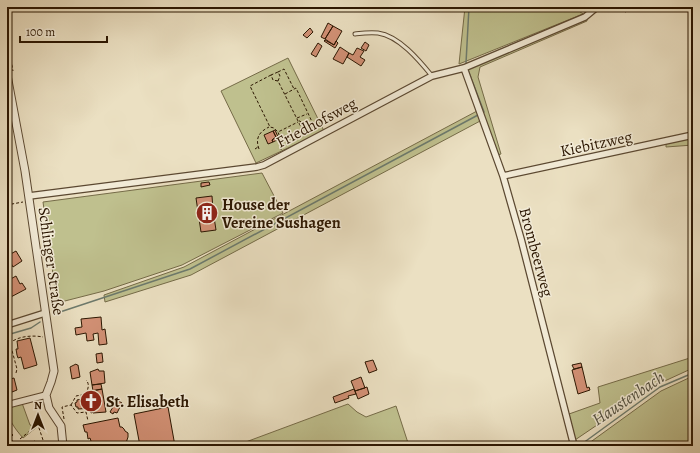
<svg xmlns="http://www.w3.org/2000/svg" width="700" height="453" font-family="Alegreya,serif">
  <rect width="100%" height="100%" fill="#ebe0c2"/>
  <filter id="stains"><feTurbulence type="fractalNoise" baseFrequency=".005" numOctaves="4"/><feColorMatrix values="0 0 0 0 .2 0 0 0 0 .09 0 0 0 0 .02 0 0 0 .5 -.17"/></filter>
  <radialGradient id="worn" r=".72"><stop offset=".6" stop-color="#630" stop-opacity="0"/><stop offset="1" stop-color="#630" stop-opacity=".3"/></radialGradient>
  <path fill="#bfc08e" stroke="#756b48" d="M465,7H558L559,11C572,6 572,6 583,14L459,64Z
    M587,18V21L480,67L478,77L501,154L497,155L466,68Z
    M288,58L324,131L256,163L221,91Z
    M477,111L482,120L191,275L105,302L104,295L184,267Z
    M693,138V145L666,147V143Z
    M262,173L283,213L182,265L104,291L57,303L43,202Z
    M693,357V368L656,385L575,440L569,414L600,403L598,387Z
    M693,376V446H585L661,391Z
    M22,403L30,425L37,427L23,438C15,429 7,418 7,407Z
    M348,404L357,412L366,417L396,406L409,446H235Z"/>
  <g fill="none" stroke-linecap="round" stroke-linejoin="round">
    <path stroke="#6c7a6d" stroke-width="1.5" d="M466,63L469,7
      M468,70L484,112
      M54,314L190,269L478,115
      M7,335L31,328L40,322
      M579,446L660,387L693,373"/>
  </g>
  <path fill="#d39176" stroke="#2b1601" d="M624,7H637L625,12Z
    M328,23L333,26L325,39L321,37Z
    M333,26L342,31L334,45L325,39Z
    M310,28L313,32L307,38L303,35Z
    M325,40L334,45L336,41L338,43L335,48L324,41Z
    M365,42L369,45L366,51L361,48Z
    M318,43L322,46L316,57L311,54Z
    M340,47L349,53L343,64L333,59Z
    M357,48L364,51L360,57L365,60L361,66L347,57L349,53L353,55Z
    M275,130L279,139L273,142L272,140L276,137L273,131Z
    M273,131L276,137L272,140L273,142L268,144L264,135Z
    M209,182L210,185L201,187V183Z
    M212,196L213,210L215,209L216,216L214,217L216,230L201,232L196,198Z
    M16,251L22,261L13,267L7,256Z
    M16,276L20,284L22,283L26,289L7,299V281Z
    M101,317L102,330L105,329L107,344L99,345L98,333L93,334L94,340L87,341L86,333L76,335L75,328L82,327L81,319Z
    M30,338L37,365L24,369L21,357L18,358L17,355L16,349H18L17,341Z
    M102,353L103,362L97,363L96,354Z
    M373,360L377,370L369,373L365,362Z
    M581,363L582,367L574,369L572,365Z
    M76,364L77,365H78L80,377L72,379L70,367Z
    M582,367L587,388L589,387L590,390L578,394L572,370Z
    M98,369L99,371H104L105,383L92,385L90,372Z
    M361,377L365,388L355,391L351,381Z
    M14,378L17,390L7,394V380Z
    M101,384L102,389L93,391L92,385Z
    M367,387L369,394L358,399L355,391Z
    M102,389L106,412L93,413V412L91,413L90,409L93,408L78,409V407H76L75,403L77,402V400L91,397L88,396V394L90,391Z
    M354,389L356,394L348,396L349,398L335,403L333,397Z
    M117,400L122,403L117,413L114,412L113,414L110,412Z
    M168,407L175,446H140L134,414Z
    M118,418L120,427H122L124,429L125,431L128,433V437L125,446H83L92,444L90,438L88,439L87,432H85L83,425Z
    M8,430L13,435L10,438L15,444L14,446H7V431Z
    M35,441L36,446H31L30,443Z"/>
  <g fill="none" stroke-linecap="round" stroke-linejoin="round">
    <g stroke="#5b4831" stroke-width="5">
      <path id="service" d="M355,34C363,33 370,32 378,33C399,36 419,60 432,76"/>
    </g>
    <g stroke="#5b4831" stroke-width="8">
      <path id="minor" d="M464,68L503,176L521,239L574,446
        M503,176L693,135
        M29,196L257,167L264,165L432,76L464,68L585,17L597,7
        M7,325L45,313
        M7,405L46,395"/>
    </g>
    <g stroke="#5b4831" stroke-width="9">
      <path id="tertiary" d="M7,75L25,171L54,371L51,382L46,395L49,408L61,426L63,446"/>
    </g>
    <path stroke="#2b1601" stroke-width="1" stroke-dasharray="3 2" stroke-linecap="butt" d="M7,40L13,71
      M278,72L284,69L294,89
      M271,75L250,86L270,127L274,128L278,132
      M278,81L273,80L271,75L278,72L280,76L278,81L304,133L307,136
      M285,94L296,88L315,128L309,131L300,121H298
      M297,118L307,114
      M255,149L258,147
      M259,149C255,138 259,132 269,127
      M281,150V140L278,132L298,122
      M7,207L12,204L23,202
      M7,358L11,373
      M16,373L17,369L10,343C18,336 33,335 43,337
      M71,405L76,396L86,394C88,389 90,384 86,380
      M64,419L62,407L71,405L77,413L86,412L88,421
      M39,423L38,425L45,446
      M20,439L37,425"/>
    <use href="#service" stroke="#f2ebd7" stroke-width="3"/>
    <use href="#minor" stroke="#f2ebd7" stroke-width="5.5"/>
    <use href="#tertiary" stroke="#f2ebd7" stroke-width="7"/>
  </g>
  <defs>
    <g id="building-disc" transform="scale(1.15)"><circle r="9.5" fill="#8f2418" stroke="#f2ebd7"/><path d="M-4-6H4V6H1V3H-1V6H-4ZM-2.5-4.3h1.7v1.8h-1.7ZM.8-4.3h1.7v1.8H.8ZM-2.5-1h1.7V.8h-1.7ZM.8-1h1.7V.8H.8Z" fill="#fff"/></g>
    <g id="church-disc" transform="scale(1.15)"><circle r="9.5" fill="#8f2418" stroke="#f2ebd7"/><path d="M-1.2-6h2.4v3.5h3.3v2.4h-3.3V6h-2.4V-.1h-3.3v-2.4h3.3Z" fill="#fff"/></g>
  </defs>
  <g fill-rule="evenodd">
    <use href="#building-disc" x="207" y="213"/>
    <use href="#church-disc" x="91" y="401"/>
  </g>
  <g text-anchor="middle" stroke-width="3" stroke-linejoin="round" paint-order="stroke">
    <g font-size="16" fill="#2b1601" stroke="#f2ebd7">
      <text transform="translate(316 122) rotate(-28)" y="6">Friedhofsweg</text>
      <text transform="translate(596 143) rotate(-12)" y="6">Kiebitzweg</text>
      <text transform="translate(537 252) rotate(75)" y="6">Brombeerweg</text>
      <text transform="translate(52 261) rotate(82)" y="6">Schlinger Straße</text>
    </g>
    <g font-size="16" font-weight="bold" fill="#2b1601" stroke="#f2ebd7" text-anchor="start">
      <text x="222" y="210">House der<tspan x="222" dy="18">Vereine Sushagen</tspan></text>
      <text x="106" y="407">St. Elisabeth</text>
    </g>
    <g font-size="17" font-style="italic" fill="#515040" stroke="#f2ebd7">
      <text transform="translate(628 398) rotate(-34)" y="6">Haustenbach</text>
    </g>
  </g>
  <rect width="700" height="453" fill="none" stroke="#ebe0c2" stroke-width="24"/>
  <rect x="8" y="8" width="684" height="437" fill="none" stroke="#2b1601" stroke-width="2"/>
  <rect x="12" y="12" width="676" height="429" fill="none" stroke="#2b1601"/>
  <g transform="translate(38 415)" stroke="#f2ebd7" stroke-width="3" paint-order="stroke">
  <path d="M0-3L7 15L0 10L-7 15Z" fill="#2b1601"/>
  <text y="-6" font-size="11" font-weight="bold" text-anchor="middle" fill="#2b1601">N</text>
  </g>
  <path d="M20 36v6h87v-6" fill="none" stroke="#2b1601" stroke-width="2"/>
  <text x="26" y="36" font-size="12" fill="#2b1601" stroke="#f2ebd7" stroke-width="3" paint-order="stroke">100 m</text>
  <rect width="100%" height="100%" filter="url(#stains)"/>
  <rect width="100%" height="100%" fill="url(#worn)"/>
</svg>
